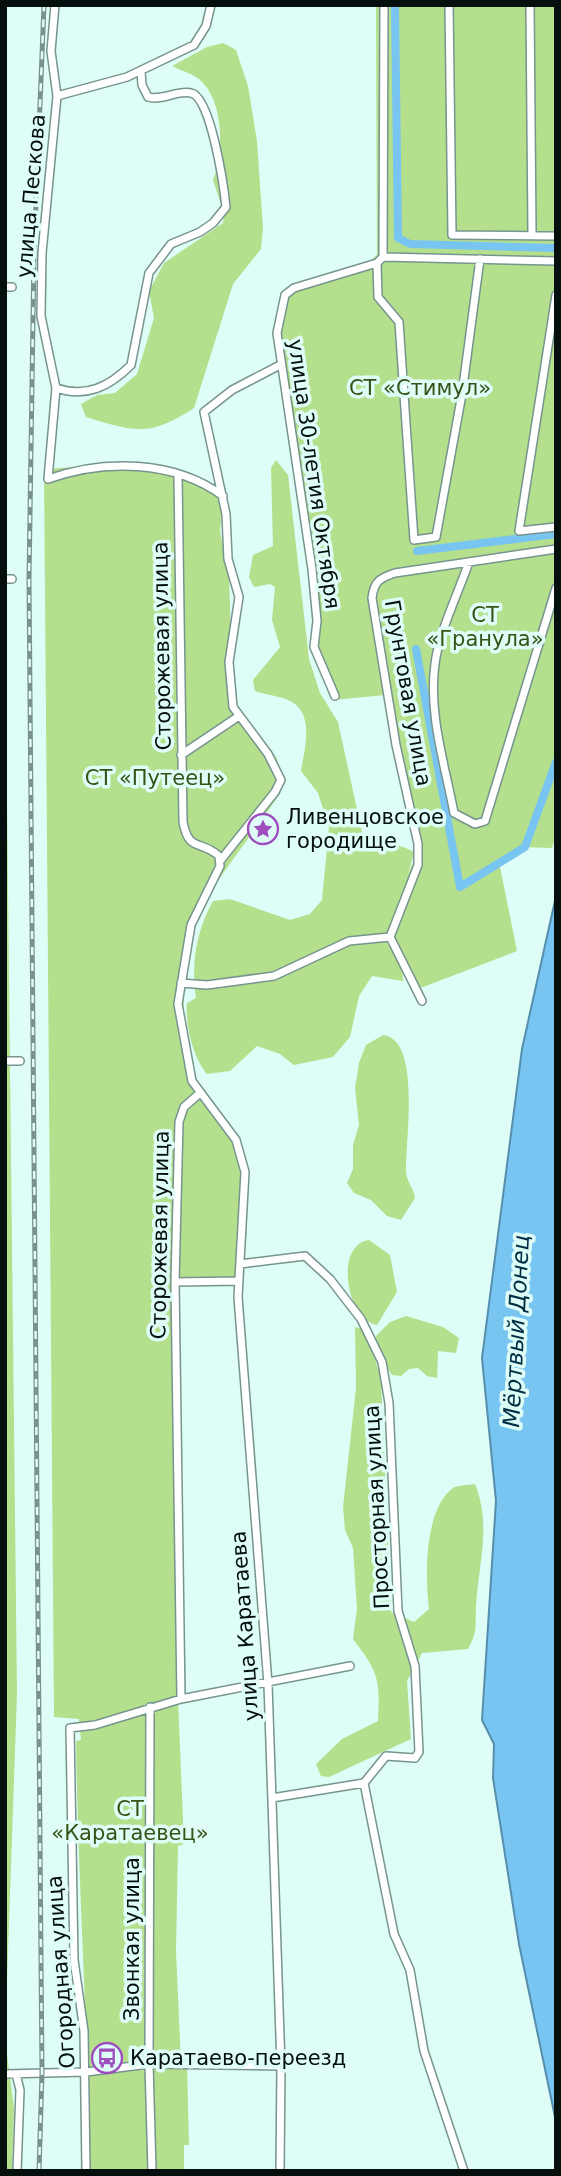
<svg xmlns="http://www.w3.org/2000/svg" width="561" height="2176" font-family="'DejaVu Sans',sans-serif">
  <rect width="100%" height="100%" fill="#defdf7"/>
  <path fill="#b4df8c" d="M376,5H556V835L552,848L522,847L499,862L517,951L418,989L390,928L386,942L402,965L403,981L372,976L359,996L350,1037L333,1057L294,1065L280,1054L257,1046L230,1071L207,1074C193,1058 185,1024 187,1003L196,998C191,964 196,931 213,901L230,899L290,920L310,914L322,900L329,827L318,793L301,771C304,750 315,716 292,702C282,696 266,695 255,691L253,680L280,647L272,620L275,587L270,584L254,587L249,577L253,555L273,546L271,468L276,460L288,475L309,659L320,693L338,722L362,832C378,847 393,840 414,852L408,875L416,854L385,695L334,700L316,649L304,516L278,358L280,309L288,293L369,262L377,255Z
    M223,43L236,50L248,86L257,141L263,228L261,249L233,284L194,408C150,437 135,432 86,417L81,404L97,395L115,393L137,374L154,318L149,291L164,263L223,223L224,214L213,180C224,154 224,102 201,81C195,74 181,71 172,66L207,47Z
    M138,463C175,470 193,478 223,502L220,531L229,575L233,701L276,757L284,780L280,794L206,897L196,920L184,990L183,1045L193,1082L243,1153L241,1280L175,1282L186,1691L178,1699L184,1844L178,1846L176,1951L181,2064H187L189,2145H184V2171H90C88,2027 78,1884 76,1741L81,1740L79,1719L54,1717L44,469Z
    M5,619L17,1694L5,2038L14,2109L12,2171H5Z
    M383,1035C422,1039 405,1143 406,1172C407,1182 414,1189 415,1198L401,1220L387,1216L371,1200L354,1193L347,1183L353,1169V1145L359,1125L355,1088L359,1063L366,1045Z
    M369,1240L390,1255L397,1292L377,1325C346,1319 334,1245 369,1240Z
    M406,1316L443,1327L459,1338L456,1353L438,1351L437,1378L427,1376L418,1368L409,1369L401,1376L392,1375C385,1364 376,1348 376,1336L390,1322Z
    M355,1327L366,1330L381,1379L391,1612L414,1622L429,1609C425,1577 424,1509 453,1488C458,1485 468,1485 475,1484C492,1526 478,1564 476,1608C475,1627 478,1631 468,1649L422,1653L407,1681L411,1739L329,1777L321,1776L316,1764L342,1739L378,1721C380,1679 379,1673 353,1639L357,1609L353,1548L345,1530L343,1507L356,1388Z"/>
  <path fill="#79c5f2" stroke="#568ead" stroke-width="2" d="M556,896V2122L519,1944L493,1778L494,1744L482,1720L496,1501L482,1358L522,1049Z"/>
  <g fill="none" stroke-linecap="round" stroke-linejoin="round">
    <path stroke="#79c5f2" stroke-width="8" d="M395,5L398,238L410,244L556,248
      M417,551L556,534
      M416,649L460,887L525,847L556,762"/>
    <g stroke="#77948f" stroke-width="10">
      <path id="minor" d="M55,5L51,51L57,96L42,253L41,316L56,388L48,479C104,459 174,460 223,496
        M449,5L452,235L556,236
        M530,5L532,234
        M57,96L127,77L194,45L206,26L211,5
        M383,257L384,5
        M377,263L378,297L399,322L414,540L436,537L462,394L480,259
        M5,287H12
        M556,295L519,531L556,527
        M56,388C86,398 109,387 131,365L149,273L171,244L200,232L213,223L226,207C224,188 211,96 191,93C177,90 163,101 148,97L142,85L141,71
        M178,476L183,822C189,853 200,839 219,856L220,866L191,925L178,1004L192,1081L236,1140L245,1172L238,1297L268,1684L281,2066L280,2171
        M469,562C459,591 438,635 435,664C428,713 445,765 454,813L475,824L485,821L556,588
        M5,579H12
        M335,696L314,647L317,621L312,569L277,333L285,295L294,288L377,263L383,257L556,261
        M181,755L239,716
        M220,861L275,792L281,780L268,754L233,707L229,662L239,597L228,559L226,514L204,412L232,390L280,365
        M390,937L422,1001
        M181,983L207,985L274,976L349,941L390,937L418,865V844L396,745L372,598C374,581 380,578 395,573L556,549
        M5,1061H20
        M240,1264L305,1256L330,1279L361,1319L382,1362L389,1403L398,1611L415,1666L419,1752L415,1758L386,1756L364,1783L394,1934L410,1970L424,2051L464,2171
        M175,1282L239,1281
        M181,1699L175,1282L179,1122L184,1107L200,1093
        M150,1707L149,2064L152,2171
        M272,1798L364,1783
        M5,2074L86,2072L149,2064L281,2066
        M16,2074L20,2090L17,2171
        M86,2171L84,2031L74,1960L70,1728L95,1725L181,1699L350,1666"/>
    </g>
    <use href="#minor" stroke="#fff" stroke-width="7"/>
    <g stroke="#7b918c" stroke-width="5">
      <path id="rail" d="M39,2171L42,2073L29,580L34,254L44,5"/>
    </g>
    <use href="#rail" stroke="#defdf7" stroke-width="2.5" stroke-dasharray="8" stroke-linecap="butt"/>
  </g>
  <defs>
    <g id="sight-ring" transform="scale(1.575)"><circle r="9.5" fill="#defdf7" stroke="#9d4dbd" stroke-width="1.5"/><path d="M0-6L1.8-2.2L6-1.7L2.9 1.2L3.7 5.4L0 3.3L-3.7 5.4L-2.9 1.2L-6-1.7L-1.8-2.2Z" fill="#9d4dbd"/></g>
    <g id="bus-ring" transform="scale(1.575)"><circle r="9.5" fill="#defdf7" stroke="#9d4dbd" stroke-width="1.5"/><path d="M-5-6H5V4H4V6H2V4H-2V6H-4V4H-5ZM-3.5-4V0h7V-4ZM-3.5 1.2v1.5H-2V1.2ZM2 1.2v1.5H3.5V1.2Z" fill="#9d4dbd"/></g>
  </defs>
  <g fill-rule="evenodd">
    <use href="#sight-ring" x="263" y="829"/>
    <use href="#bus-ring" x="107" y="2058"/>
  </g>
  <g text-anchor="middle" stroke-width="7" stroke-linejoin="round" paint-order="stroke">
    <g font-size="21" fill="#050f0d" stroke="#defdf7">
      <text transform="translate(31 196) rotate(-85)" y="7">улица Пескова</text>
      <text transform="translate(314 474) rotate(82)" y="7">улица 30-летия Октября</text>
      <text transform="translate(162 646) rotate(-91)" y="7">Сторожевая улица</text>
      <text transform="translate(408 693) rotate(80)" y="7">Грунтовая улица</text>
      <text transform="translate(160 1235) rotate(-89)" y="7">Сторожевая улица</text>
      <text transform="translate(377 1507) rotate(-93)" y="7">Просторная улица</text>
      <text transform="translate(245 1626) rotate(-94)" y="7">улица Каратаева</text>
      <text transform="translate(132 1939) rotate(-90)" y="7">Звонкая улица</text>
      <text transform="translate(61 1972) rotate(-94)" y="7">Огородная улица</text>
    </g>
    <g font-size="21" fill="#375216" stroke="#defdf7">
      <text x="420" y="395">СТ «Стимул»</text>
      <text x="485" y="622">СТ<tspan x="485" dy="24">«Гранула»</tspan></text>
      <text x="155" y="785">СТ «Путеец»</text>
      <text x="130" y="1816">СТ<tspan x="130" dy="24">«Каратаевец»</tspan></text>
    </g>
    <g font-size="21" fill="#050f0d" stroke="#defdf7" text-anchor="start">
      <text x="286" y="824">Ливенцовское<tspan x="286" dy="24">городище</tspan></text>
      <text x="130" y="2065">Каратаево-переезд</text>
    </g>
    <g font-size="23" font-style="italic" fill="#002d43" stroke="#defdf7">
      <text transform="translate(516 1331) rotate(-87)" y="8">Мёртвый Донец</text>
    </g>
  </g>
  <rect width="561" height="2176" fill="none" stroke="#050f0d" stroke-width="14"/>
</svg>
